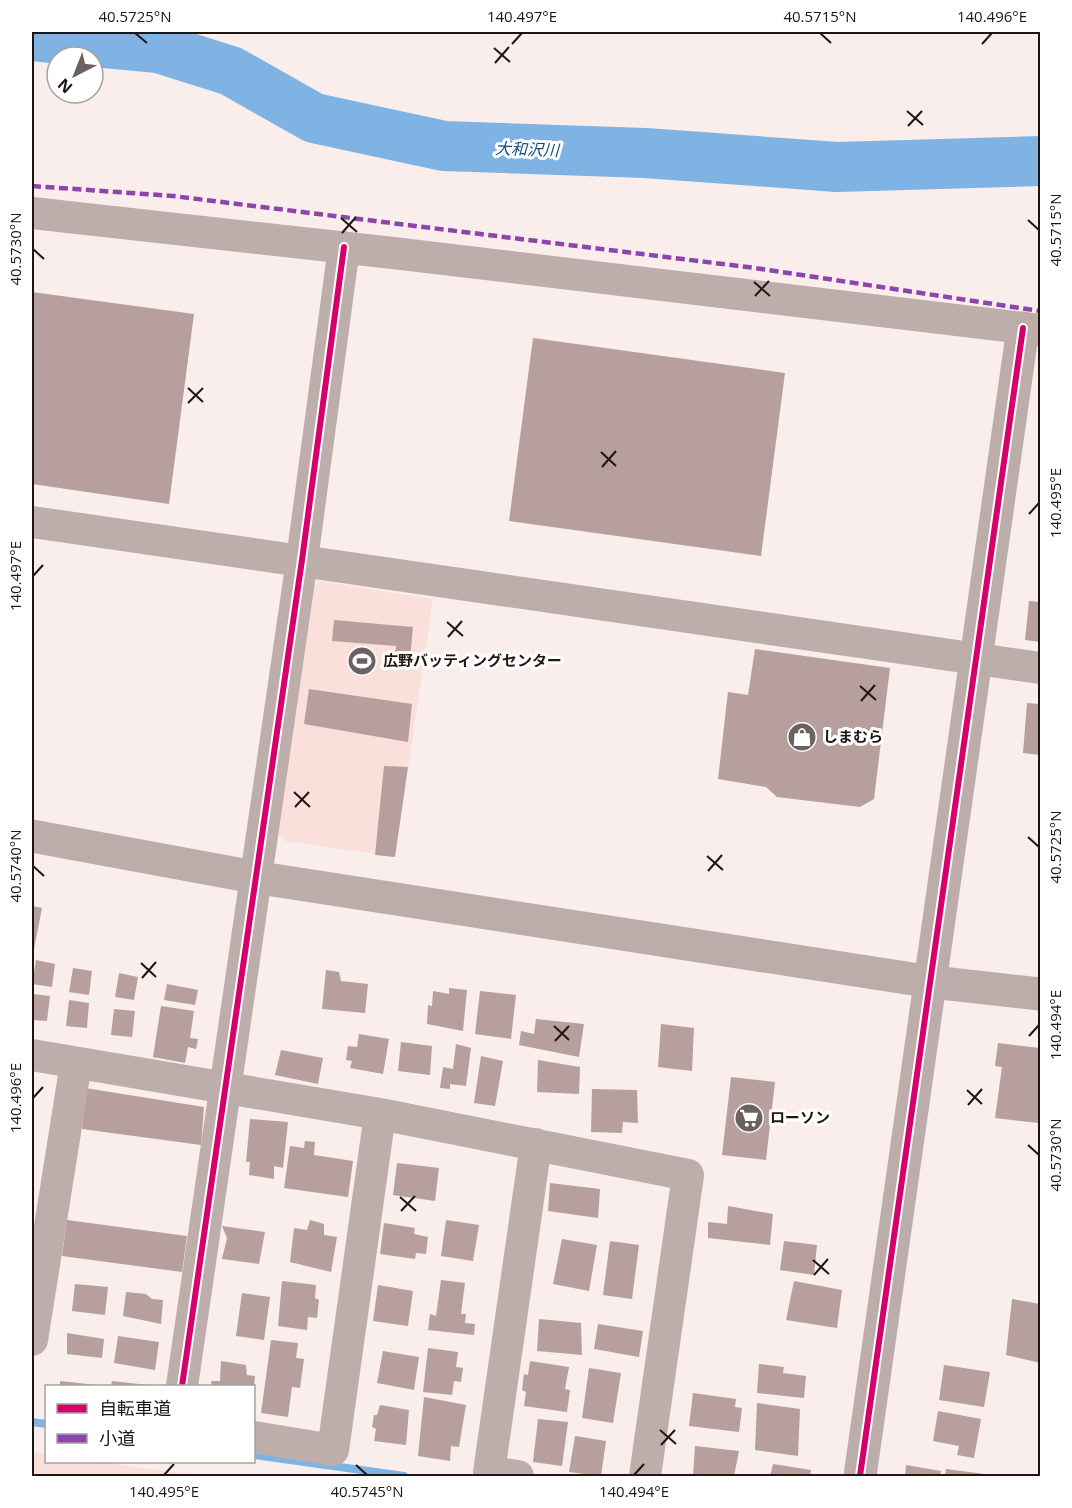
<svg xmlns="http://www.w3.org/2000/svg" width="1072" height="1508" font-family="'Open Sans','Noto Sans JP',sans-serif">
  <rect width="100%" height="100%" fill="#f9eeec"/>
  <path fill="#fbdfda" d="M320,581L433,599L395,857L285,841L278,834L311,590Z
    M32,1452L46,1454V1462H99L202,1476H32Z"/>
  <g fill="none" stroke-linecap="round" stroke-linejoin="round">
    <path stroke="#7fb3e4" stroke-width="8" d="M32,1422L46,1424
      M254,1455L404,1476"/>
    <path stroke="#7fb3e4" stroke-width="50" d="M32,36L158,48L231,71L314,118L444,146L645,153L837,167L1040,161"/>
  </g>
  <path fill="#b69f9c" d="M32,292L194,314L169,504L32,484Z
    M533,338L785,373L761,556L509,521Z
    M1029,601L1040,602V642L1025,640Z
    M334,620L413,627L410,659L395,658L396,646L332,641Z
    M755,649L890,668L874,799L860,807L777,797L766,787L718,779L728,692L748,695Z
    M309,689L412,704L408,742L304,724Z
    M1027,703L1040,704V755L1023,753Z
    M384,766L408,767L395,857L375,855Z
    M32,906L42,908L34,949H32Z
    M36,960L55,964L52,987L32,984Z
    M73,968L92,971L89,995L69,992Z
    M326,970L339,972L341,981L368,984L365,1013L322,1009Z
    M119,973L138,977L134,1000L115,997Z
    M167,984L198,990L195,1005L164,1000Z
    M449,988L467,990L463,1031L427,1024L428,1005L432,1006L433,991L449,994Z
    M480,991L516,995L511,1039L475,1034Z
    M32,994L50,996L47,1021L32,1020Z
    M69,1000L89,1003L87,1028L66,1026Z
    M161,1006L194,1011L190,1038L198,1039L196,1049L188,1047L185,1063L153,1057Z
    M114,1009L135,1011L132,1037L111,1035Z
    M536,1019L584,1024L579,1057L519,1045L521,1031L534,1034Z
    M661,1024L694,1028L692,1071L658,1067Z
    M359,1034L389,1039L383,1074L350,1068L352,1061L346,1060L348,1046L357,1047Z
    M401,1042L432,1046L430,1075L398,1071Z
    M998,1043L1040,1048L1038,1123L995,1118L1002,1067L995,1066Z
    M456,1044L471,1048L466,1086L450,1084V1089L440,1088L443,1067L453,1069Z
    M281,1050L323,1058L318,1084L275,1075Z
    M481,1056L503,1061L495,1106L474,1103Z
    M538,1060L580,1067L579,1094L537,1092Z
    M731,1077L775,1082L766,1160L722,1155Z
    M85,1088L204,1107L201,1145L82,1129Z
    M592,1089L637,1090L638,1123L623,1122L622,1133L591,1132Z
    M250,1119L288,1122L283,1168L274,1166V1179L249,1175L250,1162H246Z
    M305,1141L315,1142L314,1155L353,1161L348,1197L284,1188L290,1146L304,1148Z
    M397,1163L439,1168L435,1201L393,1195Z
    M550,1183L600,1189L598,1218L548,1211Z
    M728,1206L773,1214L770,1245L708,1238V1222L727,1224Z
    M67,1220L187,1236L182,1272L62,1256Z
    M310,1220L324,1224V1235L337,1237L331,1272L290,1262L294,1228L307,1230Z
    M446,1220L479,1225L473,1261L441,1256Z
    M384,1223L415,1228L414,1234L428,1237L426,1254L416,1253L415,1259L380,1254Z
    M222,1226L265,1232L259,1264L222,1259L227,1238Z
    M562,1239L597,1245L589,1291L553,1284Z
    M610,1241L639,1245L632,1299L603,1295Z
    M784,1241L817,1245L814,1275L780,1270Z
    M441,1280L465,1283L461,1314H466L465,1323L475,1324L474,1335L428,1330L430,1314L436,1316Z
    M282,1281L316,1285L315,1298L319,1300L317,1318L308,1317L307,1330L278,1326Z
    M794,1281L842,1290L837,1328L786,1320Z
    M75,1284L108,1287L105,1315L72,1311Z
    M378,1285L413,1291L408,1326L373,1321Z
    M126,1292L146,1294L152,1299L163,1300L161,1324L123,1316Z
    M242,1293L270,1297L264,1340L236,1336Z
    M1012,1299L1040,1304V1363L1006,1355Z
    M539,1319L581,1323L582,1355L537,1351Z
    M598,1324L643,1331L639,1357L594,1349Z
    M67,1333L104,1339L102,1358L67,1354Z
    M118,1336L159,1342L155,1370L114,1363Z
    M271,1340L298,1343L296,1358L304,1359L300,1388L292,1387L288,1417L261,1413Z
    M428,1348L458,1352L456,1367L463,1368L461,1382L454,1381L452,1395L423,1392Z
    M383,1351L419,1357L414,1390L377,1383Z
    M221,1361L246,1365L247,1375L255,1376L254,1386H212L211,1381H220Z
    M530,1361L569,1367L565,1389L570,1390L567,1412L524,1406L526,1392L522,1390L524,1374L528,1375Z
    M759,1364L784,1367L783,1373L806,1376L804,1398L757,1393Z
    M944,1365L990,1372L984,1407L939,1400Z
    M589,1368L621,1373L613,1423L582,1418Z
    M60,1381L97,1385V1386H60Z
    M112,1381L148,1385V1386H111Z
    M693,1393L736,1399L735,1407L742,1408L739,1432L689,1426Z
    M424,1397L466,1405L459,1447L451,1446L450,1461L418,1456Z
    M757,1403L800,1409L798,1456L755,1450Z
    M380,1405L409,1410L406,1445L374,1441L376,1429L372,1427L374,1415H377Z
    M938,1411L981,1419L974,1458L957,1455L959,1446L933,1441Z
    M538,1419L568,1422L562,1466L533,1462Z
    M575,1436L606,1441L601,1476L569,1472Z
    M695,1446L739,1451L734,1476H693Z
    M773,1464L811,1470L810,1476H770Z
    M906,1465L941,1471L940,1476H905Z
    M946,1469L985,1474V1476H945Z"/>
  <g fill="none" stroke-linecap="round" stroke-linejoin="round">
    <path stroke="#bdadab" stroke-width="32" d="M32,213L393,253L1040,330
      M32,522L1040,668
      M32,1055L380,1114L688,1175L645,1476
      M32,1340L76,1063
      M182,1386L302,560L344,247
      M254,1437L333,1450L380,1114
      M518,1476L489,1472L536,1144"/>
    <path stroke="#bdadaa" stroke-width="33" d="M32,836L254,877L932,982L1040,994
      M860,1476L1023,328"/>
    <path stroke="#8e44ad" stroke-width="4.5" stroke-dasharray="9 4.5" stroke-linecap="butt" d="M32,186L173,196L755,268L1040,311"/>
    <g stroke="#fff" stroke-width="10">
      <path id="cycleway" d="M182,1386L302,560L344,247
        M860,1476L1023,328"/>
    </g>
    <use href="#cycleway" stroke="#d6006c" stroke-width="6"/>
  </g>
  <path fill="none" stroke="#1f1614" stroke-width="2" d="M135,33L147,43M820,33L831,43M512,44L522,33M982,44L992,33M494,48L510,62M495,63L509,47M907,111L923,125M908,126L922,111M341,218L357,232M1028,220L1039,230M342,233L356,217M33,249L44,259M754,282L770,296M755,296L769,281M188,388L203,402M188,403L203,388M601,452L616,466M602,467L616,451M1029,514L1039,503M33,576L43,565M447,622L463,636M448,637L462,621M860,686L876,700M861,701L875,685M294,792L310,807M295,807L309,792M1028,837L1039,847M707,856L723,870M33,866L44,876M708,871L722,855M141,963L156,977M142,978L156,962M554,1026L569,1040M1029,1036L1039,1025M555,1041L569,1026M967,1090L982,1104M33,1098L43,1087M968,1105L982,1089M1028,1145L1039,1155M400,1197L416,1211M401,1211L415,1196M813,1260L829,1274M814,1275L828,1259M660,1430L676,1444M661,1445L675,1430M356,1465L367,1475M164,1475L174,1464M634,1475L644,1464"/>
  <defs>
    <g id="stadium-disc" transform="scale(1.5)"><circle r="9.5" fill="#6b6260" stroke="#fff"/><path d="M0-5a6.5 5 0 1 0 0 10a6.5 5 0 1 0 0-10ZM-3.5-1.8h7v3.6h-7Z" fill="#fff"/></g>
    <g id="shop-disc" transform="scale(1.5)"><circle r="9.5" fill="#6b6260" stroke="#fff"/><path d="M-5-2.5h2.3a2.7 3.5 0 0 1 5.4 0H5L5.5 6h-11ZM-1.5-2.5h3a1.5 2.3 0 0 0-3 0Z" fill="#fff"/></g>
    <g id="supermarket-disc" transform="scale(1.5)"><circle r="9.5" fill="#6b6260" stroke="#fff"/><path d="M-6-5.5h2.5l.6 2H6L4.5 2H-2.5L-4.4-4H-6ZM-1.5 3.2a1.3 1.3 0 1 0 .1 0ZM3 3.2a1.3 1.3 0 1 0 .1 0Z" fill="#fff"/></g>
  </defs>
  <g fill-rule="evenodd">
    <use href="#stadium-disc" x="362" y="661"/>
    <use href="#shop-disc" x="802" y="737"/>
    <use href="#supermarket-disc" x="749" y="1118"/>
  </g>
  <g text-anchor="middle" stroke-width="6" stroke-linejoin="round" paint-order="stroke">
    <g font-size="15" font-weight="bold" fill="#1f1614" stroke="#fff" text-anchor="start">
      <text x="383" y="666">広野バッティングセンター</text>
      <text x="823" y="742">しまむら</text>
      <text x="770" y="1123">ローソン</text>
    </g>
    <g font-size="16" font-style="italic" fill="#154e7c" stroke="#fff">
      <text transform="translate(527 149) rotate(2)" y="6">大和沢川</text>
    </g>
  </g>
  <rect width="1072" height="1508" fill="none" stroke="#ffffff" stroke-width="66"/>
  <rect x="45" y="1385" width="210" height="78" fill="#ffffff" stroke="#a5a2a1" stroke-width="1.5"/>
  <rect x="57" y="1404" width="30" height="9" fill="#d6006c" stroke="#a5a2a1" stroke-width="1.5"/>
  <text x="99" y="1415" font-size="18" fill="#1f1614">自転車道</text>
  <rect x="57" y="1434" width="30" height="9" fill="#8e44ad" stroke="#a5a2a1" stroke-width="1.5"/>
  <text x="99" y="1445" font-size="18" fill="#1f1614">小道</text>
  <g transform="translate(75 75) rotate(222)"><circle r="28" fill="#ffffff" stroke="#a5a2a1" stroke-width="1.5"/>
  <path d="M0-4.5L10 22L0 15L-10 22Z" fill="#6b6260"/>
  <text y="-9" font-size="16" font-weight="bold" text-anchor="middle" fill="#1f1614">N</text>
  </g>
  <rect x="33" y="33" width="1006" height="1442" fill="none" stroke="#1f1614" stroke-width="2"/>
  <g font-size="15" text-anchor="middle" fill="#1f1614">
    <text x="135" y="22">40.5725°N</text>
    <text x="522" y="22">140.497°E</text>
    <text x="820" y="22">40.5715°N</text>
    <text x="992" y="22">140.496°E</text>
    <text transform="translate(1056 230) rotate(-90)" y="5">40.5715°N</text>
    <text transform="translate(16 249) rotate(-90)" y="5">40.5730°N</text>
    <text transform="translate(1056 503) rotate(-90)" y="5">140.495°E</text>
    <text transform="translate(16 576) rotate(-90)" y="5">140.497°E</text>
    <text transform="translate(1056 847) rotate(-90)" y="5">40.5725°N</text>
    <text transform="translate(16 866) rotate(-90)" y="5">40.5740°N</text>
    <text transform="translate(1056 1025) rotate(-90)" y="5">140.494°E</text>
    <text transform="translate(16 1098) rotate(-90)" y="5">140.496°E</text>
    <text transform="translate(1056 1155) rotate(-90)" y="5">40.5730°N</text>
    <text x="164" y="1497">140.495°E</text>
    <text x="367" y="1497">40.5745°N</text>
    <text x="634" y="1497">140.494°E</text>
  </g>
</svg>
